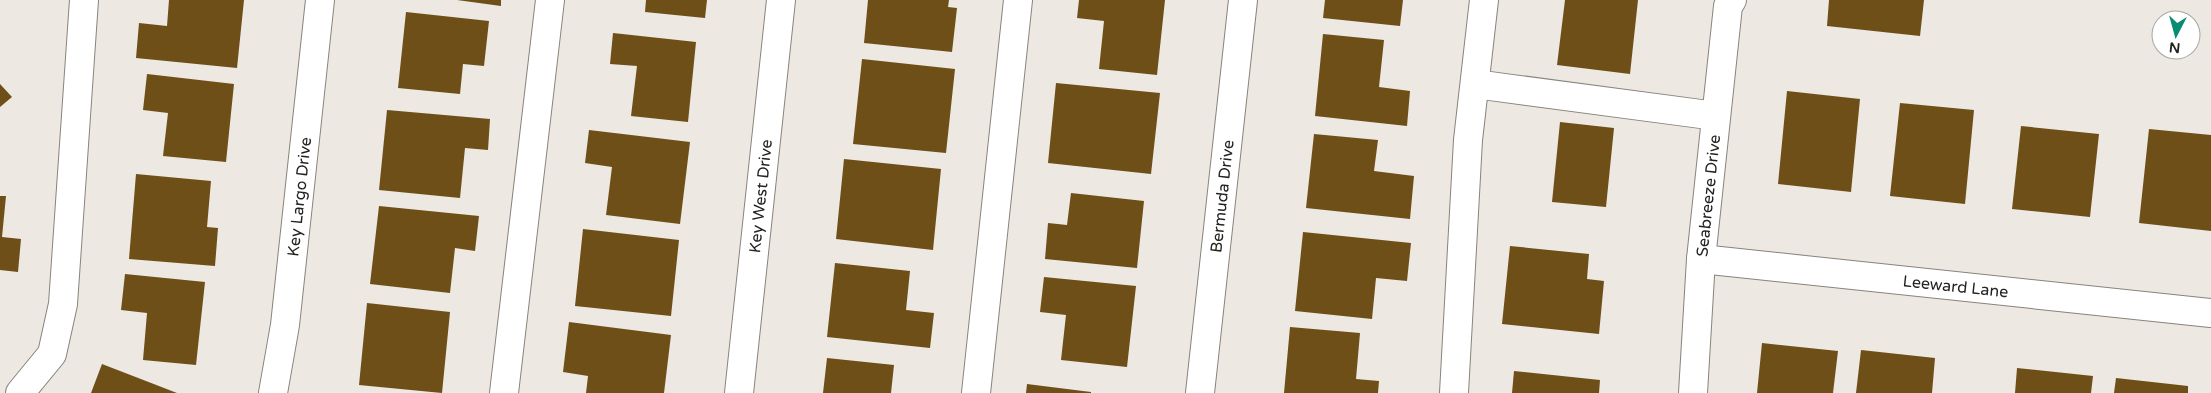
<svg xmlns="http://www.w3.org/2000/svg" width="2211" height="393" font-family="'Varela Round',sans-serif">
  <rect width="100%" height="100%" fill="#ede8e1"/>
  <path fill="#6e4f18" d="M169,0H244L237,68L136,58L139,23L167,26Z
    M457,0H501V6Z
    M646,0H707L705,18L645,12Z
    M868,0H949L948,7L957,8L952,52L864,43Z
    M1079,0H1165L1157,75L1099,69L1104,21L1077,18Z
    M1325,0H1403L1400,26L1323,18Z
    M1565,0H1638L1630,74L1557,65Z
    M1829,0H1924L1920,36L1827,26Z
    M406,12L489,21L484,66L463,64L460,94L398,88Z
    M613,33L696,42L688,122L631,116L637,66L610,64Z
    M1323,34L1384,40L1379,87L1410,91L1407,126L1315,116Z
    M862,59L955,69L946,153L853,144Z
    M147,74L234,84L226,162L163,156L168,113L143,110Z
    M1056,83L1160,93L1151,174L1048,163Z
    M0,84L12,97L0,107Z
    M1787,91L1860,99L1851,192L1778,184Z
    M1900,103L1974,110L1965,204L1890,196Z
    M387,110L490,119L488,150L465,148L460,198L379,190Z
    M1560,122L1614,128L1606,207L1552,202Z
    M2021,126L2099,134L2090,217L2012,209Z
    M2149,129L2211,135V231L2139,223Z
    M589,130L690,142L680,224L606,215L612,167L585,163Z
    M1314,134L1378,140L1374,171L1414,176L1410,219L1306,208Z
    M844,159L941,169L933,250L836,239Z
    M136,174L211,181L207,227L218,228L215,266L129,259Z
    M1071,193L1144,201L1137,268L1045,259L1048,223L1067,225Z
    M0,196H6L2,237L21,239L18,272L0,270Z
    M379,206L479,216L475,251L455,248L450,293L370,284Z
    M583,229L679,240L671,316L575,306Z
    M1303,232L1411,243L1407,281L1376,278L1372,319L1295,311Z
    M1510,246L1589,254L1587,279L1604,281L1599,334L1502,324Z
    M835,263L910,271L906,310L934,313L930,348L827,337Z
    M125,274L205,282L196,365L143,360L147,313L121,310Z
    M1044,277L1136,286L1127,367L1061,360L1066,315L1040,312Z
    M367,303L450,312L442,393L359,385Z
    M569,322L671,335L664,393H586L588,376L563,372Z
    M1290,327L1360,333L1356,379L1379,381L1378,393H1284Z
    M1762,343L1838,351L1833,393H1757Z
    M1861,350L1935,358L1932,393H1856Z
    M827,358L894,365L891,393H823Z
    M102,364L177,393H91Z
    M2017,368L2093,376L2091,393H2015Z
    M1514,371L1600,380L1599,393H1512Z
    M2116,378L2188,386V393H2114Z
    M1027,384L1091,392V393H1026Z"/>
  <g fill="none" stroke-linecap="round" stroke-linejoin="round">
    <g stroke="#88837d" stroke-width="30">
      <g id="minor">
        <path d="M1475,84L1716,116"/>
        <path id="s1" d="M1701,259L2211,313"/>
        <path d="M20,393L52,354L63,304L84,0"/>
        <path id="s2" d="M273,393L285,325L320,0"/>
        <path d="M504,393L550,0"/>
        <path id="s3" d="M739,393L781,0"/>
        <path d="M976,393L1018,0"/>
        <path id="s4" d="M1200,393L1243,0"/>
        <path d="M1454,393L1468,140L1484,0"/>
        <path id="s5" d="M1693,393L1701,259L1728,6L1732,0"/>
      </g>
    </g>
    <use href="#minor" stroke="#fff" stroke-width="28"/>
  </g>
  <g text-anchor="middle" stroke-width="5" stroke-linejoin="round" paint-order="stroke">
    <g font-size="16" fill="#242320" stroke="#fff">
      <text dy="6" stroke="none"><textPath href="#s3" startOffset="198">Key West Drive</textPath></text>
      <text dy="6" stroke="none"><textPath href="#s5" startOffset="198">Seabreeze Drive</textPath></text>
      <text dy="6" stroke="none"><textPath href="#s2" startOffset="198">Key Largo Drive</textPath></text>
      <text dy="6" stroke="none"><textPath href="#s4" startOffset="198">Bermuda Drive</textPath></text>
      <text dy="6" stroke="none"><textPath href="#s1" startOffset="256">Leeward Lane</textPath></text>
    </g>
  </g>
  <g transform="translate(2176 35) rotate(186)"><circle r="24" fill="#ffffff" stroke="#a7a7a6"/>
  <path d="M0-4L9 19L0 12L-9 19Z" fill="#058c72"/>
  <text y="-8" font-size="14" font-weight="bold" text-anchor="middle" fill="#242320">N</text>
  </g>
</svg>
